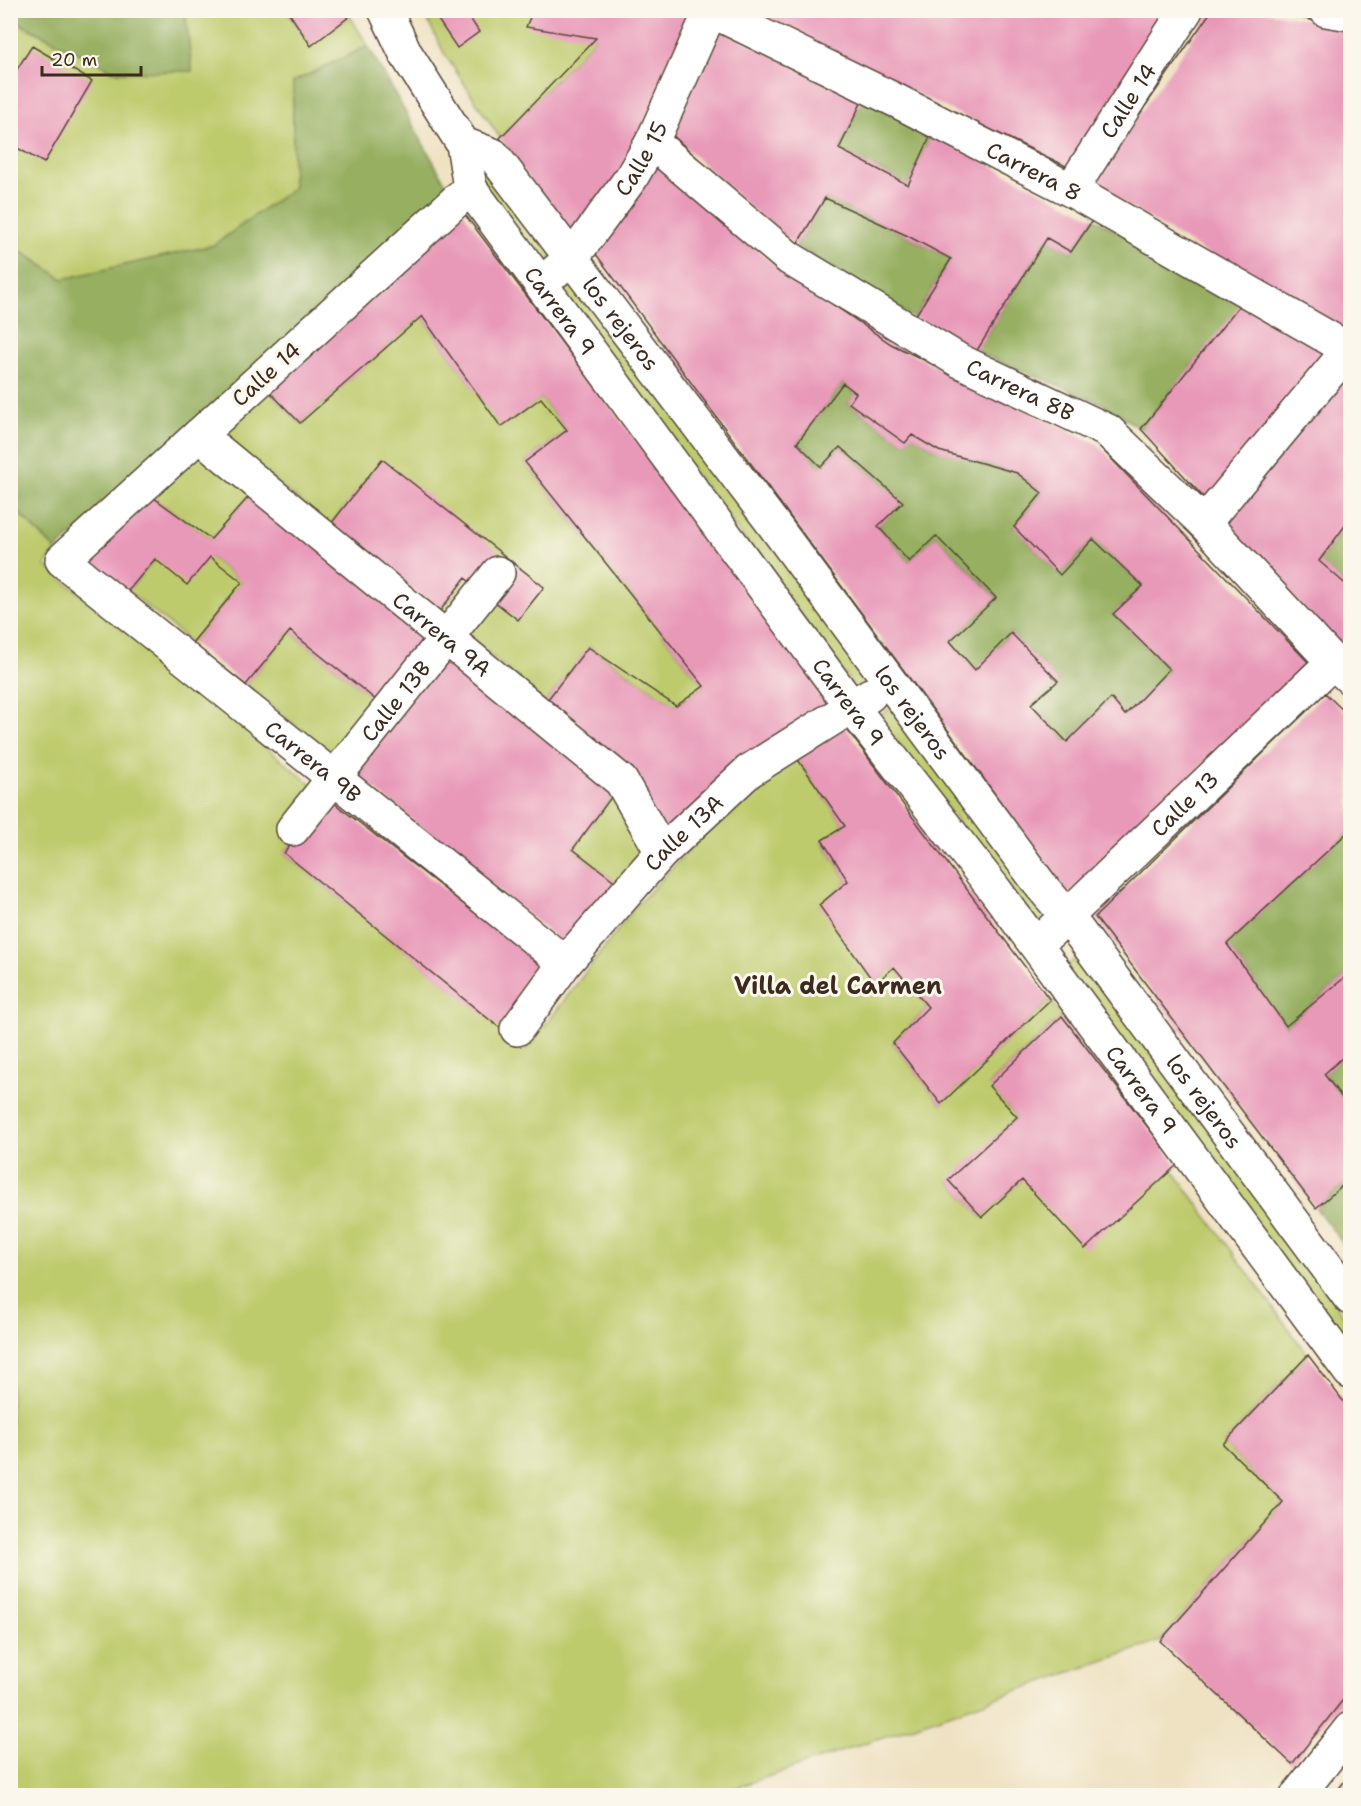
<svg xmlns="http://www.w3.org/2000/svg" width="1361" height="1806" font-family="'Shantell Sans',sans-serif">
  <rect width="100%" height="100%" fill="#fbf7ec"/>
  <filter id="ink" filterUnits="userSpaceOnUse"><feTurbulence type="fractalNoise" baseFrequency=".0167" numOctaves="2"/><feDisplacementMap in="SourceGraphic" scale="12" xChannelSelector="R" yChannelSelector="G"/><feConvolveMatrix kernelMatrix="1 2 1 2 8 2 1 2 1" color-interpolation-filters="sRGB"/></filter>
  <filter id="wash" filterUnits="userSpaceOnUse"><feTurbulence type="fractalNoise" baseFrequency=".008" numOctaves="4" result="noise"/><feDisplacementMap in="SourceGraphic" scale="24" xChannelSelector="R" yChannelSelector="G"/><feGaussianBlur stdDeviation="1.35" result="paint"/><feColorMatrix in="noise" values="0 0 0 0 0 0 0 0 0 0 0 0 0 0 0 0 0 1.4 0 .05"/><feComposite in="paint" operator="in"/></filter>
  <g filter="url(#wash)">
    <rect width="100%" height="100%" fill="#efe2c3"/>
    <path fill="#becb6d" stroke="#7c7a46" stroke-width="1.5" d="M185,11H287L311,45L350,16L368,46L293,82V188L214,245L63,279L11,244L10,19L116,72L192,71Z
      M423,11H533L596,38L500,138L444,53Z
      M489,169L555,254L539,268L476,180Z
      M570,275L873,676L855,688L555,285Z
      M422,316L501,426L541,398L567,430L525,462L704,686L676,706L589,647L545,703L440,611L465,578L382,460L330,525L218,436L264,386L300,423Z
      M197,453L253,492L211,539L151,496Z
      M10,505L56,550L45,565L329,799L284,853L527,1049L636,906L742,794L796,757L845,826L822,841L848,881L820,905L876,983L894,967L928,1007L893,1043L941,1104L1050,1000L1062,1016L989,1085L1017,1117L949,1181L982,1217L1022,1180L1172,1169L1308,1355L1223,1444L1283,1502L1160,1641L715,1795H11Z
      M210,557L242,582L192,643L128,591L155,559Z
      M290,631L392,713L350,769L246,685Z
      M892,707L1049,914L1036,924L877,717Z
      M615,792L645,844L617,883L573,849Z
      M1079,956L1266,1206L1350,1324V1352L1064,968Z"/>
    <path fill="#96af60" stroke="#686c3f" stroke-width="1.5" d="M10,11H185L192,71L116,72L11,19Z
      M368,46L450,191L56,550L11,505L10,244L63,279L214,245L293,188V82Z
      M863,99L931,135L908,185L839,149Z
      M825,198L908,236L951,259L914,318L796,246Z
      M1094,218L1242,303L1141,429L1101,403L976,352L1047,238L1071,252Z
      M843,383L856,393L849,404L905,443L912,435L935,449L1017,473L1042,493L1014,527L1060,575L1093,539L1143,586L1113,614L1169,669L1125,715L1111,698L1067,742L1031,704L1058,681L1011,633L975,670L950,641L996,597L936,536L909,562L878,526L902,502L840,447L821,467L797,443Z
      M1350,519V588L1319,561Z
      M1348,832L1350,835V973L1286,1026L1227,944Z
      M1350,1051V1108L1324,1074Z
      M1350,1179V1248L1348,1250L1316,1208Z"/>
    <g id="blocks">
      <path fill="#e899b8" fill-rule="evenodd" d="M287,10H347L350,16L311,46Z
        M439,10H465L479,32L457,48L434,14Z
        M533,10H684L695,16L623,170L571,237L500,138L596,38L526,27Z
        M745,10H1174L1070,168Z
        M1212,10H1255L1350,27V339L1091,184Z
        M715,27L863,99L839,149L908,185L931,135L1094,218L1071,252L1047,238L976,352L914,318L951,259L908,236L825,198L796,246L755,212L666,129Z
        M32,46L92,81L44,163L10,144V80Z
        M655,163L774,264L891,344L1097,444L1308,662L1068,895L979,772L590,246ZM843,383L856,393L849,403L905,443L912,435L939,451L1017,473L1042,493L1014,527L1060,575L1093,539L1143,586L1113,614L1169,669L1125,715L1111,698L1067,742L1031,704L1058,681L1011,633L975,670L950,641L996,598L936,536L909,562L878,526L903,502L840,447L821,467L797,443Z
        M463,212L833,701L668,831L545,703L588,647L676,706L704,686L525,462L567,430L541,398L501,427L422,316L300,423L264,386Z
        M1242,302L1327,351L1207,501L1141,429Z
        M1350,366V519L1319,561L1350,588V656L1218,521Z
        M382,459L544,587L518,620L465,578L440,611L330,525Z
        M253,492L615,792L573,849L617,883L565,945L350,769L392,713L290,631L246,685L192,643L242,582L210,557L187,585L155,559L128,591L85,558L151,496L211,539Z
        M1325,693L1350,717V835L1348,832L1227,944L1286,1026L1350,973V1051L1324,1074L1350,1108V1179L1316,1208L1095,917Z
        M845,727L1050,1000L941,1104L893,1043L928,1007L894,967L875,984L819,905L848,881L822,840L845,826L796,757Z
        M329,799L543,966L501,1029L284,853Z
        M1062,1016L1177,1165L1085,1249L1022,1180L982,1217L948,1180L1017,1117L989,1086Z
        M1308,1355L1350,1410V1691L1292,1764L1160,1641L1283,1502L1223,1444Z
        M1350,1774V1796H1333Z"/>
    </g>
  </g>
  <g filter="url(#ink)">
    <use href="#blocks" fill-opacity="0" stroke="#564637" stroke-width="1.5"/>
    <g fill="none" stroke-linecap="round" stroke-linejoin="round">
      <g stroke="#564637" stroke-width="36">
        <g id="street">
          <path id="s1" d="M385,10L406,54L463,144L470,188L851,706L995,890L1350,1372"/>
          <path id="s2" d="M710,10L897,101L1071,190L1348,349"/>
          <path d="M1326,10L1350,14"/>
          <path id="s3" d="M652,142L789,258L960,361L1108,431L1204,523L1333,662L1350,678"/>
          <path id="s4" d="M463,144L493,155L771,521L1042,887L1067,916L1350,1298"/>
          <path id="s5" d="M470,188L62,560L565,963"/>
          <path id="s6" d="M1071,190L1186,10"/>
          <path id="s7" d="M556,271L572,258L631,178L652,142L711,10"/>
          <path id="s8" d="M199,435L621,781L662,852"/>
          <path d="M1204,523L1350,348"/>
          <path id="s9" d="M293,829L498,573"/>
          <path id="s10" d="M1050,932L1333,662"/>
          <path id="s11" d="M517,1029L565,963L662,852L749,771L870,695"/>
          <path d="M1297,1796L1350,1729"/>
        </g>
      </g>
      <use href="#street" stroke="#fff" stroke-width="33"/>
    </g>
  </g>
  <g text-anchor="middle" stroke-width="6" stroke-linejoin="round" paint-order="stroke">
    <g font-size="22" fill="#3b2a1e" stroke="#fbf7ec">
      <text dy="8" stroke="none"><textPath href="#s6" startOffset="106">Calle 14</textPath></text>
      <text dy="8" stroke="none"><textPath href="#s7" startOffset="142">Calle 15</textPath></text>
      <text dy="8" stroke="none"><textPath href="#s2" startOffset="362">Carrera 8</textPath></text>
      <text dy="8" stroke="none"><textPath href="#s1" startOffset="352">Carrera 9</textPath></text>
      <text dy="8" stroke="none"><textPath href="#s4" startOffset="244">los rejeros</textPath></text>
      <text transform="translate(266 374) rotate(-42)" y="8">Calle 14</text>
      <text dy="8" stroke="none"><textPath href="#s3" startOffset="446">Carrera 8B</textPath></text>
      <text dy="8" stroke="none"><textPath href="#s8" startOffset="314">Carrera 9A</textPath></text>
      <text dy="8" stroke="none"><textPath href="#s9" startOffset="164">Calle 13B</textPath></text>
      <text dy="8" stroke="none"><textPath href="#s1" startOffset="838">Carrera 9</textPath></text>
      <text dy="8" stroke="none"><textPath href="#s4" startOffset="730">los rejeros</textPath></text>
      <text dy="8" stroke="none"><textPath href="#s5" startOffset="874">Carrera 9B</textPath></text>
      <text dy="8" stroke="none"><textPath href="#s10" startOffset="186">Calle 13</textPath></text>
      <text dy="8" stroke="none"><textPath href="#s11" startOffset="258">Calle 13A</textPath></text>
      <text dy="8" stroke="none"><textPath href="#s1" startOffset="1324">Carrera 9</textPath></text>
      <text dy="8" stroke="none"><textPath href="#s4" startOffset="1216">los rejeros</textPath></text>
    </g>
    <g font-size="24" font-weight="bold" fill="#3b2a1e" stroke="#fbf7ec">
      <text x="838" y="994">Villa del Carmen</text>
    </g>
  </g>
  <rect width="1361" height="1806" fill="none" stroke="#fbf7ec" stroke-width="36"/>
  <path d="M42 66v9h99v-9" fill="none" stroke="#3b2a1e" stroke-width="3"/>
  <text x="51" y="66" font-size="18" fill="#3b2a1e" stroke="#fbf7ec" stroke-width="4.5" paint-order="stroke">20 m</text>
</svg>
